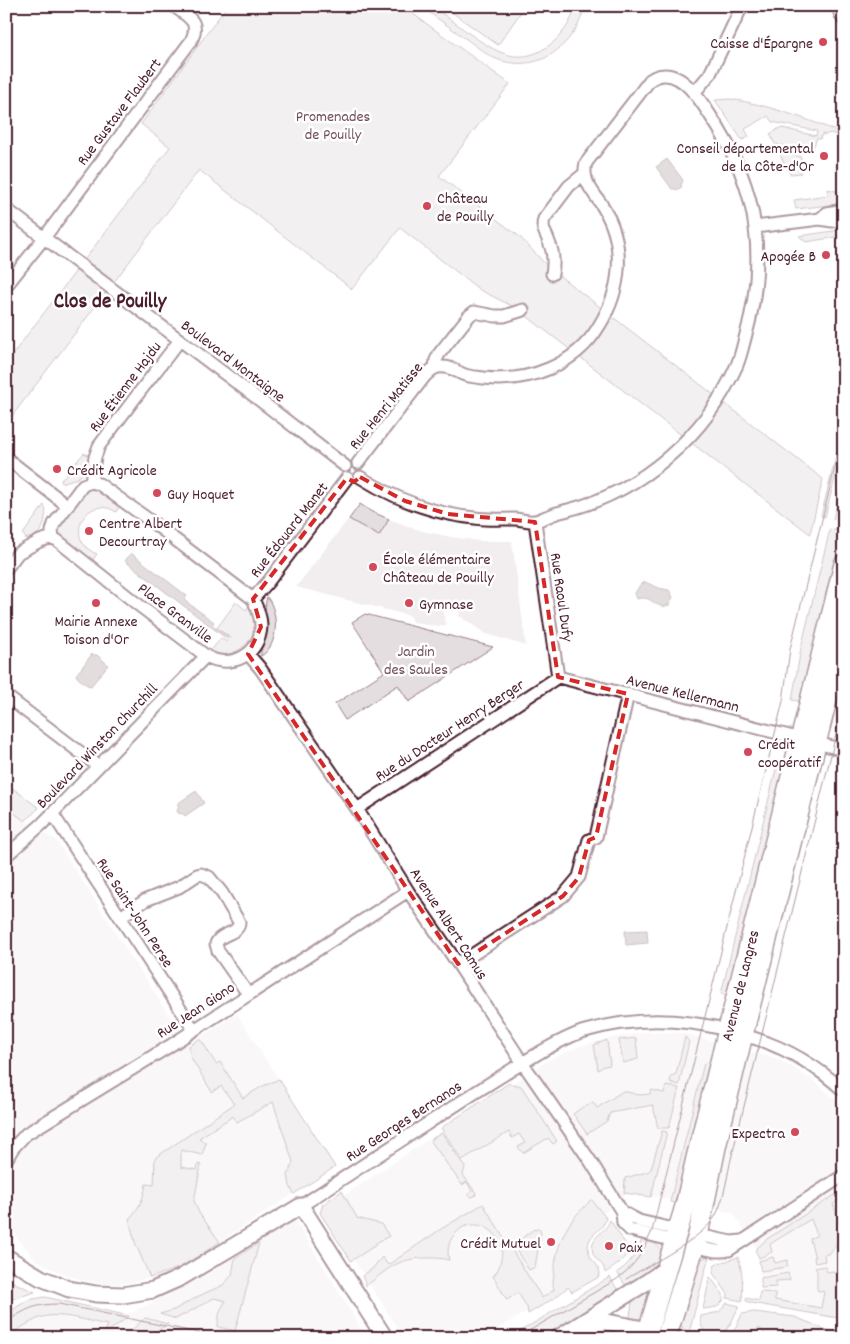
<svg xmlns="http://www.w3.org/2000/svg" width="850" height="1344" font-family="Dekko,sans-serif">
  <rect width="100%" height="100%" fill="#fff"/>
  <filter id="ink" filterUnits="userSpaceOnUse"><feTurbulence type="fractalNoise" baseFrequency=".02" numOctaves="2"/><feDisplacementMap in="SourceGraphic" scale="10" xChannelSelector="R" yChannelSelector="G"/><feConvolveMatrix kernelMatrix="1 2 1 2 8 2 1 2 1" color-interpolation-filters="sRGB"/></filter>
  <g filter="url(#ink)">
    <path fill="#f2eeef" d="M360,504L372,512L394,521L422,531L451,537L480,541H512L526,646L484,633L466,620L465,621L462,617L460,618L459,610H457L458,606L448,607L447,605L443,606L446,626L426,625L411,621V616L296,587Z
      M6,807L25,821L56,840L188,1045L237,1014L335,1167L181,1267L150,1278L131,1283L105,1284L84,1281L54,1270L35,1259L6,1224Z
      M645,1032L682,1033L775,1058L794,1068L819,1085L844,1107V1320L760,1302L761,1280L757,1249L733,1213L628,1191L598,1219L566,1289L482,1338H404L322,1210L547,1061L578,1047L611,1038Z
      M295,1220L367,1338H6L38,1318L55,1315L74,1318L107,1325L206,1275Z"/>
    <path fill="#e5dee0" stroke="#987e86" d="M227,6H402L510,84L439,176L520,237L548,267L823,479L810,534L516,308L480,290L400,228L352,289L199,170L6,424V363L170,147L141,124Z
      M420,6H432C444,15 457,24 470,34C495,51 517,67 547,47C562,37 571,22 576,6H585C580,25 571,39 556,51C538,66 510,67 490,56C480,50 471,42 462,36C448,26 434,16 420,6Z
      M443,6H525L498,45Z
      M730,99C769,105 807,119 844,134V157L840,155L844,137L830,133L825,135L822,134L820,139L817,138L813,148H811L809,150V152L775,144L770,134L778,129L782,128L816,136L817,131L772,122L768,116L745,129L749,137L742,140L715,100Z
      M783,152L801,157V173L790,174L780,155Z
      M828,189L843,193L844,195L838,204L796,209L794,200L828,195Z
      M840,230L842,236L806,242L799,236Z
      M844,424V443L825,517L821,516Z
      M84,453L91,457L86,472L77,478L62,483L61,480Z
      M844,474V522L833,519Z
      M90,488H94L121,504L116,512C87,492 61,540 97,554L92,561L109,573L107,576L59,537L58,529L59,524L85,490Z
      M360,504L372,512L389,519L379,536L349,519Z
      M44,505C46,509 46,512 45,517C44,530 38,536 26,539L23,534Z
      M830,529L844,532V540L804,702L792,700L801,648Z
      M267,597C279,612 279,646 261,656C260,648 264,643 266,635C268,622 263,610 267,597Z
      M236,602L246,610L250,604C252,610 255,616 255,623C255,646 229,661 210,652L221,638L227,642L231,638L217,628Z
      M365,614L493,647L409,702L398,685L345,720L335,704L384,672L352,622Z
      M778,761L789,763L732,997L721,994Z
      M6,783L39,808L25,821L6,807Z
      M685,1037L689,1042L679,1085L670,1082L671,1076L676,1074Z
      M636,1038L638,1059L623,1063L619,1040Z
      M199,1039L203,1043L216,1064L220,1062L243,1098L261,1087L279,1079L335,1167L294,1194L290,1186L288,1175L293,1162L273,1102L237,1122L233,1116L199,1138L206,1143L202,1155L181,1150V1167L197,1170L198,1164L201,1165L194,1201L199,1213L220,1242L181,1267L150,1278L135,1242L129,1219C140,1207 143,1200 146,1184L154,1185L155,1158L234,1104L221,1086L212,1092L191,1058L189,1046Z
      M607,1040L610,1065L604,1066L598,1070L594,1045Z
      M704,1063L714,1065L677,1203L670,1202Z
      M509,1083L521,1086L557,1141L553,1144L548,1138L523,1153L518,1147L525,1143L519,1134L512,1138L509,1132L462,1160L441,1128Z
      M666,1086L679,1088L669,1128H658L653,1105L610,1113L607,1121L587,1134L573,1114L584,1106L585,1107L593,1102L597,1108L623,1091L639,1095L650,1094L651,1090L664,1093Z
      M662,1131L667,1132L651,1197L624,1193L625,1178L647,1172L651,1169Z
      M442,1133L465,1167L463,1175L476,1193L475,1196L471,1197L468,1194L472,1191L467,1182L462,1185L430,1140Z
      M844,1189V1197L833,1204L844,1234L830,1253L824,1255L825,1261L815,1263L814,1258H815L810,1239L817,1235L811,1219L770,1244L772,1252L759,1258L755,1250L767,1239Z
      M342,1191L357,1218L381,1224L389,1236L376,1243V1245L351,1261L320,1213L323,1204Z
      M591,1199L606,1218C603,1233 584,1233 589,1253C591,1262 599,1263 600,1274L599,1277L572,1292L568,1287L556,1297L528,1314L527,1307L518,1293L507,1300L493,1276C498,1272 500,1265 501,1259C506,1239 487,1220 467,1226C461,1227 458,1231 454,1235C448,1242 447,1251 449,1260C442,1258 436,1258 429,1258C397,1258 391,1267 366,1286L362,1276L372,1269L382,1257L388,1265L441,1229L483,1204L542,1298L554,1290V1288L553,1287C554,1262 558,1239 573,1219C578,1212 587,1206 591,1199Z
      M610,1220L627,1246C629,1259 614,1267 605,1273C604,1262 596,1262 593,1253C588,1237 606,1233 610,1220Z
      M539,1228L541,1233L535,1267L529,1270L514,1247L522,1241L521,1239L534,1229L535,1230Z
      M642,1240C653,1242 659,1243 663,1255L656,1270L628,1290L617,1272C629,1266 637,1252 642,1240Z
      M259,1243L235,1331L218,1327C218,1317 219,1310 226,1301L214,1298L176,1319L160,1314L174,1310L199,1296L223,1285L232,1275L235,1258Z
      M709,1256L689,1333L683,1329L680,1322L697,1264L701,1259Z
      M738,1257C743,1272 743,1286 742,1301L727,1298L728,1294L713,1273L715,1265L717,1264Z
      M773,1257L775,1263L787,1260V1267L761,1271L759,1261Z
      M825,1266L827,1272L833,1271L844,1280V1319L751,1303L746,1301V1298L759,1301L760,1292L775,1293V1300L821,1308L824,1292L817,1290V1271L815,1268Z
      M788,1273L790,1280L776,1281V1287L761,1288V1278Z
      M6,1277L17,1284L35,1292L6,1301Z
      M610,1277L620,1294L549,1338H509Z
      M710,1277L723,1294V1301L717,1307L703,1309Z
      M652,1284L646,1312L637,1321L629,1323L633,1295Z
      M45,1297L54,1299L129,1316L109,1331L105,1330L107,1325C87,1321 56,1310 37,1319C26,1324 16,1331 6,1337V1314L28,1300Z
      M727,1303L739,1306L730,1325L720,1338C708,1338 698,1328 701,1316L719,1312Z
      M754,1312L795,1317L827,1330L844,1332V1338H818L816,1336L806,1333L799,1338H767L760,1328L746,1338H728L737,1325L742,1314Z
      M145,1318L168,1324L150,1335L131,1331Z"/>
    <path fill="#c1b3b6" stroke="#91787e" d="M667,159L683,180L681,186L682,187L677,190L676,189H672L656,167Z
      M131,553L187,596L184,600L214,622L212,625L228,637L227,639L125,561Z
      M645,582L659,588L669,590L673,597L669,605C655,611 653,594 637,599L635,593L640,585Z
      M92,654L94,655H97L105,662L108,665L91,686L87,685L78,678L76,675Z
      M196,791L204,803L185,816L183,814L178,813L177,810L179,806L177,804Z
      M647,930L648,943L626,945L625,931Z"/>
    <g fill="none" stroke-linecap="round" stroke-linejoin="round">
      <g stroke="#4a1f2b" stroke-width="15">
        <path id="minor" d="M694,93L710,74L742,6
          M6,209L270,408L345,466
          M820,219L827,213L844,210
          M755,227L820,219L832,221L844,219
          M552,274C554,263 554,253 549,242C546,233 541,229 544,219L569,186L584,174
          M6,286L44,238L191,41C201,21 188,17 174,6
          M435,367L436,360L439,354L469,316L474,312L495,316H504L523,310
          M6,458L68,506
          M358,463L425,376C431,370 435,366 444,367C452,367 458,373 465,375C471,377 478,377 484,378C528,383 576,365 599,326C622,289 626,245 603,207C594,192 581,182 586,163L650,80C654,77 659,75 664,75C684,74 701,101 710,115C733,149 750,187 755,228C760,267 755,305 744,342C742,350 740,358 737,365C706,435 642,491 568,510C561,512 555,513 549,516C544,517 539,521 534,521C528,522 521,519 514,519C501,519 488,520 475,518C433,514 395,499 360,477
          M91,482L99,484L152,522L253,599C257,608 261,616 261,626C260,655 231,670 206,656L136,603L53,537L52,531L54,524L83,485Z
          M91,482L95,457L99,446L138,394L180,340
          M535,522L558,677
          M6,569L18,553L40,541L53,537
          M253,599L268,582L347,478
          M248,654L260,668L357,809L408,891L458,964L522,1062L591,1162L622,1212L623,1223L630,1230L675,1241
          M558,677L844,750
          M6,696L98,766
          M357,809L558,677
          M52,813L194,1030
          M6,856L42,824L206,656
          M120,917L146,900L179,887L197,875L201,874L209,877L222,893L239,922C239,935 220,932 216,944L218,951L248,994
          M458,964L563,896L579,877L589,840L596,837L628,694
          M743,1035C782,1045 815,1064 844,1091
          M6,1160L13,1148L26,1134L168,1047L408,891
          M301,1206C358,1168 416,1131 473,1094C497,1079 520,1064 544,1050C557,1043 571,1035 585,1031C632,1017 681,1018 728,1030
          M622,1212L639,1221L678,1230
          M698,1235L731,1242L742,1241
          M695,1246C707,1249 717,1253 729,1250L844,1175"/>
      </g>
      <g stroke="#4a1f2b" stroke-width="19">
        <path id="tertiary" d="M6,1257L41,1278L69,1289L96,1294L123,1295L153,1290L180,1278L301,1206L385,1338
          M582,1326L601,1322H607L649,1330
          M558,1338L650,1280L667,1268
          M586,1338L594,1336L607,1338"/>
      </g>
      <g stroke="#4a1f2b" stroke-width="20">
        <path id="secondary" d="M840,6L844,16"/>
      </g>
      <g stroke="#4a1f2b" stroke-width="22">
        <g id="primary">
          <path id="s1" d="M646,1338L685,1206L696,1158L844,564"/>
          <path d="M666,1338L698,1235L716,1147L737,1059L844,632"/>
        </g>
      </g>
      <use href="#minor" stroke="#fff" stroke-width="11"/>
      <use href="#tertiary" stroke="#fff" stroke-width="15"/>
      <use href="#secondary" stroke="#fff" stroke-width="16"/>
      <use href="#primary" stroke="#fff" stroke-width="19"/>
      <path stroke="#4a1f2b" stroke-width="1" d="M626,1279C650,1264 703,1239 716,1215C725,1197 727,1175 732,1155L844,702
        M6,1322C26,1309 35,1304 59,1304L223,1338
        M517,1338L617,1279C638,1262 641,1255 652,1231L783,701L790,649L844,431"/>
    </g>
  </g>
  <path d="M0 0H850V1344H0ZM360,477L405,501L448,514L535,522L558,677L628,694L596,837L589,840L579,877L563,896L458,964L248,654L261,627L253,599L347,478L354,482Z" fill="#fff" fill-opacity=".55" fill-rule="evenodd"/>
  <path fill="none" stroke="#d62828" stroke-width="4" stroke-dasharray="10 6" stroke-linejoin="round" d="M360,477L405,501L448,514L535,522L558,677L628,694L596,837L589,840L579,877L563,896L458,964L248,654L261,627L253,599L347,478L354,482Z"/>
  <g fill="#d1495b" stroke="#fff" stroke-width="2">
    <circle cx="823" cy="42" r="5"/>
    <circle cx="824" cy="156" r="5"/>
    <circle cx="427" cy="206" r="5"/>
    <circle cx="826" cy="255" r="5"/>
    <circle cx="57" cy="469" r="5"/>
    <circle cx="157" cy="493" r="5"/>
    <circle cx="89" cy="531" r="5"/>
    <circle cx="373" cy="567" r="5"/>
    <circle cx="96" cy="603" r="5"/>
    <circle cx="409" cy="603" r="5"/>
    <circle cx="748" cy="752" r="5"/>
    <circle cx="795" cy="1132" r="5"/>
    <circle cx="551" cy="1242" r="5"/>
    <circle cx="609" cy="1246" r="5"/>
  </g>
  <g text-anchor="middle" stroke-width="5" stroke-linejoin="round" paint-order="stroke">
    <g font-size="16" fill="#4a1f2b" stroke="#fff" text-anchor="start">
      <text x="813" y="48" text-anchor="end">Caisse d'Épargne</text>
      <text x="814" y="153" text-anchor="end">Conseil départemental<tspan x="814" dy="18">de la Côte-d'Or</tspan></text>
      <text x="437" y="203">Château<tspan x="437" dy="18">de Pouilly</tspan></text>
      <text x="816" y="261" text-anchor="end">Apogée B</text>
      <text x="67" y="475">Crédit Agricole</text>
      <text x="167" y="499">Guy Hoquet</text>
      <text x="99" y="528">Centre Albert<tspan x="99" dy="18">Decourtray</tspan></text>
      <text x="383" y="564">École élémentaire<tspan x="383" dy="18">Château de Pouilly</tspan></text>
      <text x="419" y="609">Gymnase</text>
      <text x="96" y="626" text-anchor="middle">Mairie Annexe<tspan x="96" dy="18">Toison d'Or</tspan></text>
      <text x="758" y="749">Crédit<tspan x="758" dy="18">coopératif</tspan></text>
      <text x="785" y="1138" text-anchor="end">Expectra</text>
      <text x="541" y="1248" text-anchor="end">Crédit Mutuel</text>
      <text x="619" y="1252">Paix</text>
    </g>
    <g font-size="16" fill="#4a1f2b" stroke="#fff">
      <text transform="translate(118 111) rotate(-53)" y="6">Rue Gustave Flaubert</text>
      <text transform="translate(234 360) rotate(37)" y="6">Boulevard Montaigne</text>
      <text transform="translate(124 386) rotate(-53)" y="6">Rue Étienne Hajdu</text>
      <text transform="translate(385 405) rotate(-51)" y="6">Rue Henri Matisse</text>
      <text transform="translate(288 529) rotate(-52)" y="6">Rue Édouard Manet</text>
      <text transform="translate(563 597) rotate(82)" y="6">Rue Raoul Dufy</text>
      <text transform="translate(176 612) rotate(37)" y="6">Place Granville</text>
      <text transform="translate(683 692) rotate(14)" y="6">Avenue Kellermann</text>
      <text transform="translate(449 729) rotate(-33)" y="6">Rue du Docteur Henry Berger</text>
      <text transform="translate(96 745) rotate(-46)" y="6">Boulevard Winston Churchill</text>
      <text transform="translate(136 912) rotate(57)" y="6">Rue Saint-John Perse</text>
      <text transform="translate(450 923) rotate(57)" y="6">Avenue Albert Camus</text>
      <text dy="6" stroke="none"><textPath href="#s1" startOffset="365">Avenue de Langres</textPath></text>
      <text transform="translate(195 1009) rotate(-33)" y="6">Rue Jean Giono</text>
      <text transform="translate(403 1120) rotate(-33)" y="6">Rue Georges Bernanos</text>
    </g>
    <g font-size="16" fill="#714f58" stroke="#fff">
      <text x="333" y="121">Promenades<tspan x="333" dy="18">de Pouilly</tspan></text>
      <text x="416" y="656">Jardin<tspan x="416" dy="18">des Saules</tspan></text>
    </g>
    <g font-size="21" font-weight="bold" fill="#4a1f2b" stroke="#fff">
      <text x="110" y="307">Clos de Pouilly</text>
    </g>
  </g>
  <rect width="850" height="1344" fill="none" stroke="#fff" stroke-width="25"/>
  <rect x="12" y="12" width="825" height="1319" fill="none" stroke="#4a1f2b" stroke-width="2" filter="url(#ink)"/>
</svg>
